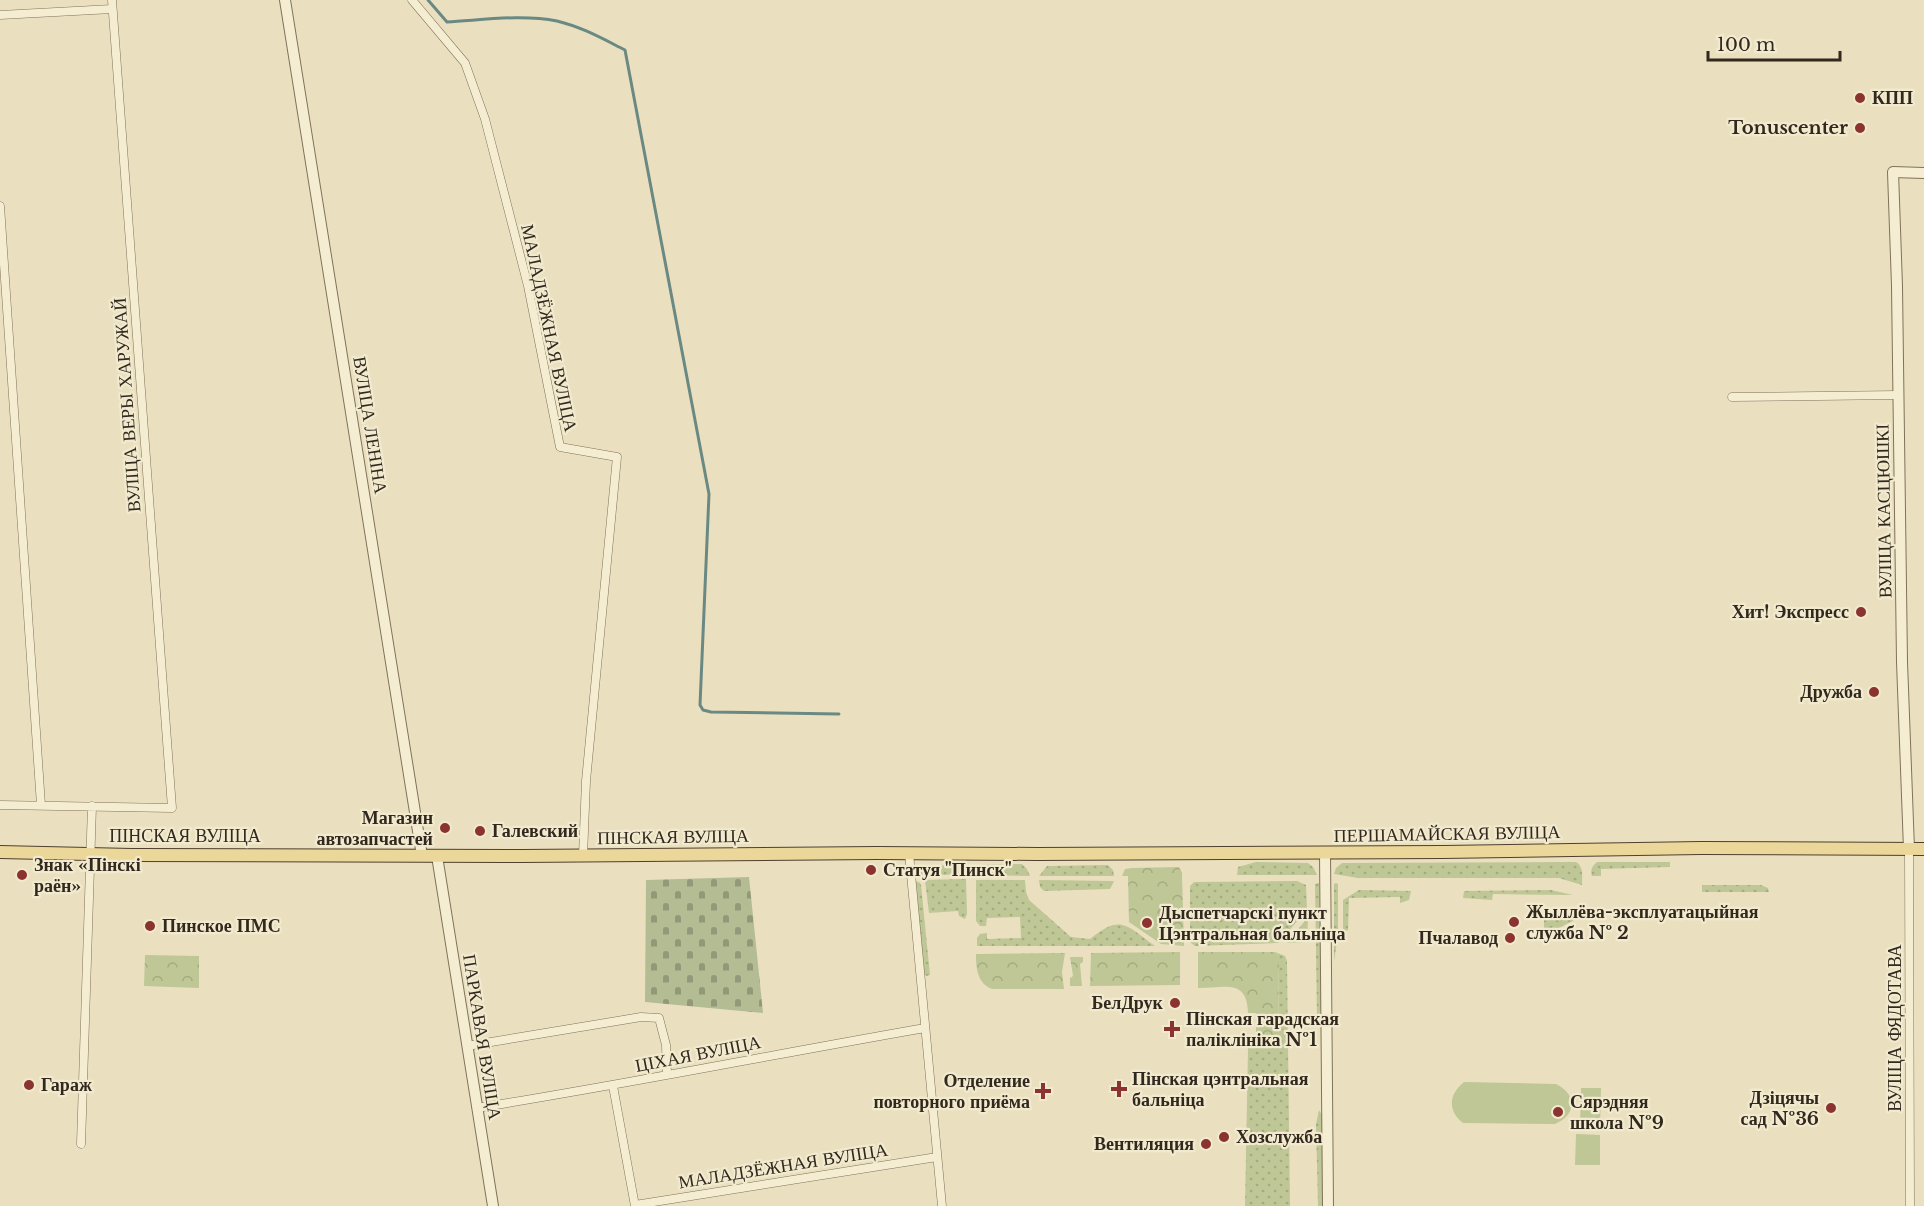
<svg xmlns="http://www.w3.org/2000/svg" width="1924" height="1206" font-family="'Libre Baskerville',serif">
  <defs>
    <pattern id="grass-dots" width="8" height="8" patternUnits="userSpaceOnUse" patternTransform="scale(1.5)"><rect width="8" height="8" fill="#bec795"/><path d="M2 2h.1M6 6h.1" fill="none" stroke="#a4ab80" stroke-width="1.8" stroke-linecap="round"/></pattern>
    <pattern id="forest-crowns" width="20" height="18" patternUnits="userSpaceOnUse" patternTransform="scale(1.5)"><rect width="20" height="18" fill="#bec795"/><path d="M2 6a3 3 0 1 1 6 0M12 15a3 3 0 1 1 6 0" fill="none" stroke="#a4ab80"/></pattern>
    <pattern id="cemetery-stones" width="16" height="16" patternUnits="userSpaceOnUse" patternTransform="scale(1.5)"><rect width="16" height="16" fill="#b4bc94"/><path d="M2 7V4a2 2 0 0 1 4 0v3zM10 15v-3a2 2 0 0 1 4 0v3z" fill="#939978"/></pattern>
  </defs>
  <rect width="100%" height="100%" fill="#eae0c0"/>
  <path fill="url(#grass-dots)" d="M1256,862L1308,863L1313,867L1317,875H1237L1238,867Z
    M1576,862C1584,867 1582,876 1582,885L1559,878H1358L1334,874L1336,868L1342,863Z
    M1597,862H1670V867L1601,869V876H1592C1590,870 1592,866 1597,862Z
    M1022,864L1027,869L1030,876L975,875L980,865Z
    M962,865L966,869V874L913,876L918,866Z
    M1108,865L1113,870L1114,876H1039L1047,866Z
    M966,879L967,914L965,919L959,916L958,911L929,913L925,880Z
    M976,880H1025L1026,892L1029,900L1071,937L1090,939C1121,913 1127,926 1155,946H977V938L980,934L987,933V939L1021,938L1020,917L987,918L986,926H980L976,921Z
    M1039,880L1114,881L1110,889L1044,891L1040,887Z
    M914,881L919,882L921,885L930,975L926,976L923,972Z
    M1297,881L1306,885L1307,910L1278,943L1195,946L1190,942V886L1194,882Z
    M1319,883L1322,1010L1317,1018L1315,884Z
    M1336,883L1338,884V935L1334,961V884Z
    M1702,885H1761L1768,888L1769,892H1702Z
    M1359,890L1411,891L1409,900L1400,903V897L1349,898L1348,930L1345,931L1343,930V900Z
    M1551,890L1573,895L1493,894L1492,900L1463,898L1464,891Z
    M1544,913H1557L1558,918H1578L1544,936Z
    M1308,917L1307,942L1287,943Z
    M1275,952L1285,956L1287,961L1290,1206H1245L1248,1049H1278L1279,957Z
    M1319,1110L1322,1115V1206H1318L1316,1124Z"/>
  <path fill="url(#forest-crowns)" d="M1179,867L1182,873L1184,946L1161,944L1129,922L1128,876H1122L1125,869L1132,868Z
    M1180,952V985L1090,986L1091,953Z
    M1198,952H1275L1279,957L1278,1049H1248V1039L1256,1038V1013H1248C1247,978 1225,988 1198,988Z
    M1065,953L1062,972L1064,989H992C977,983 976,968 976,954Z
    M145,955L199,956V988L144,986Z
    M1070,957H1083V962L1080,964L1082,986H1070V978L1073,976Z"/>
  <path fill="url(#cemetery-stones)" d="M749,877L763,1013L645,1002L646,880Z"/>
  <path fill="#bec795" d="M1464,1082L1556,1084C1577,1094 1577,1115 1555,1124L1463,1123C1447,1110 1449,1094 1464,1082Z
    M1581,1088H1601L1600,1128L1580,1127Z
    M1576,1134L1600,1135V1165H1575Z"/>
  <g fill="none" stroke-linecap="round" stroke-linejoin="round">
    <path stroke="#6b8983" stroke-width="3" d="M428,0L447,22C483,20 522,14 557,21C582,27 603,39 625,50L709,494L700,705L703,710L711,712L839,714"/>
    <g stroke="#817159" stroke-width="9">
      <path id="minor" d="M412,0L465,63L485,119L528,286L560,447L617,457L586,781L583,856
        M0,15L112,9
        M0,206L41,805
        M1732,397L1898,395
        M0,805L172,808L112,0
        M1909,849L1910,1206
        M909,853L942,1206
        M467,1046L641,1017L659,1018L666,1045L667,1074
        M613,1086L635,1206
        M477,1108C627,1084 776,1054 925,1028
        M81,1144L92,806
        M635,1205L937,1157"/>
    </g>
    <g stroke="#817159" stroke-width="12">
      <path id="tertiary" d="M285,0L422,856
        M1909,849L1902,662L1897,286L1893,172L1924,173
        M1325,853L1328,1206
        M437,856L493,1206"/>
    </g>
    <g stroke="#4f3f2e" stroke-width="14">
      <path id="primary" d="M0,852L132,855L522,856L877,853L1037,854L1443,852L1701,848L1924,849"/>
    </g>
    <use href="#minor" stroke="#f5edd2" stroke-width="8"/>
    <use href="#tertiary" stroke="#f5edd2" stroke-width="10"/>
    <use href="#primary" stroke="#ebd799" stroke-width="12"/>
  </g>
  <g fill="#8b332e" stroke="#f2eacf" stroke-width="2">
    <circle cx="1860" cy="98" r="6"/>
    <circle cx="1860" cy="128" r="6"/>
    <circle cx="1861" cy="612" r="6"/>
    <circle cx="1874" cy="692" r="6"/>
    <circle cx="445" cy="828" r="6"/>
    <circle cx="480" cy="831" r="6"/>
    <circle cx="871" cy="870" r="6"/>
    <circle cx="22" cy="875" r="6"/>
    <circle cx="1514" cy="922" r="6"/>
    <circle cx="1147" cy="923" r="6"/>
    <circle cx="150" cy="926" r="6"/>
    <circle cx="1510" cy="938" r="6"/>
    <circle cx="1175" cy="1003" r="6"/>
    <path d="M1169 1020h6v6h6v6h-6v6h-6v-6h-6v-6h6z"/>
    <circle cx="29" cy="1085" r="6"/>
    <path d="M1116 1080h6v6h6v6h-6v6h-6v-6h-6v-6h6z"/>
    <path d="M1040 1082h6v6h6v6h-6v6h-6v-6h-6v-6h6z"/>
    <circle cx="1831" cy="1108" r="6"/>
    <circle cx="1558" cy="1112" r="6"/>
    <circle cx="1224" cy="1137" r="6"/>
    <circle cx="1206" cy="1144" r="6"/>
  </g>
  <g text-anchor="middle" stroke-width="4.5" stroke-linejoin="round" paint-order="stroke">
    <g font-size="18" font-weight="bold" fill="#32281d" stroke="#f2eacf" text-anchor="start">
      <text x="1872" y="104">КПП</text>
      <text x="1848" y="134" text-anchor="end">Tonuscenter</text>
      <text x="1849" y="618" text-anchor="end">Хит! Экспресс</text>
      <text x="1862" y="698" text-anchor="end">Дружба</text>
      <text x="433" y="824" text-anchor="end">Магазин<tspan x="433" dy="21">автозапчастей</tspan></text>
      <text x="492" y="837">Галевский</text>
      <text x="34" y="871">Знак «Пінскі<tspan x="34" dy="21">раён»</tspan></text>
      <text x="883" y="876">Статуя "Пинск"</text>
      <text x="1526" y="918">Жыллёва-эксплуатацыйная<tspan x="1526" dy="21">служба № 2</tspan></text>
      <text x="1159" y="919">Дыспетчарскі пункт<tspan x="1159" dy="21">Цэнтральная бальніца</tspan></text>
      <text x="162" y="932">Пинское ПМС</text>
      <text x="1498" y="944" text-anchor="end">Пчалавод</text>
      <text x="1163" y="1009" text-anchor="end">БелДрук</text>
      <text x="1186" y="1025">Пінская гарадская<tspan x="1186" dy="21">паліклініка №1</tspan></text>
      <text x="1132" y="1085">Пінская цэнтральная<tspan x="1132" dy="21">бальніца</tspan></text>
      <text x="1030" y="1087" text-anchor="end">Отделение<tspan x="1030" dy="21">повторного приёма</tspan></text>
      <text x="41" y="1091">Гараж</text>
      <text x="1819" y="1104" text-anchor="end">Дзіцячы<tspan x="1819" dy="21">сад №36</tspan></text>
      <text x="1570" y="1108">Сярэдняя<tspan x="1570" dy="21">школа №9</tspan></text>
      <text x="1236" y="1143">Хозслужба</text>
      <text x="1194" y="1150" text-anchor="end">Вентиляция</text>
    </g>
    <g font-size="18" fill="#32281d" stroke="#f2eacf">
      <text transform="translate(549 328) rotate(78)" y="6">МАЛАДЗЁЖНАЯ ВУЛІЦА</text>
      <text transform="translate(127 405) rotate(-94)" y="6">ВУЛІЦА ВЕРЫ ХАРУЖАЙ</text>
      <text transform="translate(370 425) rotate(81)" y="6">ВУЛІЦА ЛЕНІНА</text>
      <text transform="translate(1884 511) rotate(-91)" y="6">ВУЛІЦА КАСЦЮШКІ</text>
      <text transform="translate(1447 834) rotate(-1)" y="6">ПЕРШАМАЙСКАЯ ВУЛІЦА</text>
      <text x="185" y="842">ПІНСКАЯ ВУЛІЦА</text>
      <text transform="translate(673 837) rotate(-1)" y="6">ПІНСКАЯ ВУЛІЦА</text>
      <text transform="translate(1895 1028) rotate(-90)" y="6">ВУЛІЦА ФЯДОТАВА</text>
      <text transform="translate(482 1037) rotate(81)" y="6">ПАРКАВАЯ ВУЛІЦА</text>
      <text transform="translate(698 1054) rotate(-11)" y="6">ЦІХАЯ ВУЛІЦА</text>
      <text transform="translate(783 1166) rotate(-9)" y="6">МАЛАДЗЁЖНАЯ ВУЛІЦА</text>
    </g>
  </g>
  <path d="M1708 51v9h132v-9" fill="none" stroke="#32281d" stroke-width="3"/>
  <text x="1717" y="51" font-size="18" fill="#32281d" stroke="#f2eacf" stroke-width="4.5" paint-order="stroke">100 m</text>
</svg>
